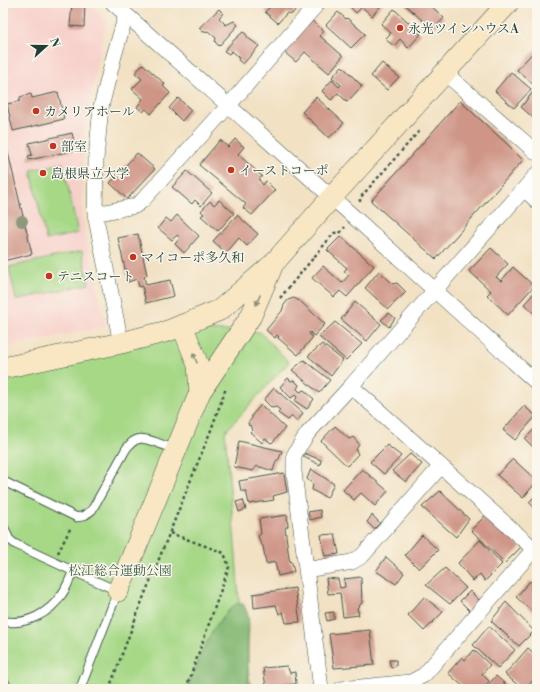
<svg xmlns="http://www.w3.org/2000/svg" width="540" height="692" font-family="'Libre Bodoni','Noto Serif JP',serif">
  <rect width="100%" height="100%" fill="#fbf7ec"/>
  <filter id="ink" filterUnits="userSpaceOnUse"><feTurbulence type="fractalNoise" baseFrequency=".025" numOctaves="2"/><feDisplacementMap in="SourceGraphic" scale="8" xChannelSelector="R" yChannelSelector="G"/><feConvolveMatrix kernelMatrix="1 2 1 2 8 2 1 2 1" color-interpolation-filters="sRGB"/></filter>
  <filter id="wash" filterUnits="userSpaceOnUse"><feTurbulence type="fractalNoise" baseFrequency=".012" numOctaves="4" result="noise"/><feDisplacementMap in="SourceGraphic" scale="16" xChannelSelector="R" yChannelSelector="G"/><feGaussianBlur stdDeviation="0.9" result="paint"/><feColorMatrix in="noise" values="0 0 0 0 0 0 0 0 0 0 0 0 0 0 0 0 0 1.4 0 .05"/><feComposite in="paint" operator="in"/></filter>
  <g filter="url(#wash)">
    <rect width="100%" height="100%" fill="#f2e1c3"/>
    <path fill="#f7d0ca" d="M3,3H88L107,20L84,128L82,219L106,326L3,348Z"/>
    <path fill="#a6d886" stroke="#628a5d" d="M63,163L78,233L46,240L31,170Z
      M82,251L89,284L16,300L9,267Z
      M195,330L260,332L289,362L225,432L236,555L240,616L251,689H3V378Z"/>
    <path fill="#84b873" stroke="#527a54" d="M236,604H243C252,618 248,631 248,647C248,661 248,675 248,689H187L202,652L214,628L226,613Z"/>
    <g id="blocks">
      <path fill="#cf9688" d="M72,3H85L84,27L70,26Z
        M274,3H298L299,5L292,14L287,13L278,23L265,12Z
        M352,3H383L372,16L362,7L356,13L349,6Z
        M403,3H428L444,18L433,30Z
        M219,9L223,13L219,18L226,25L234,21L238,25L219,46L215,42L216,38L208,31L203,32L199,28Z
        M394,9L421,34L408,48L400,39L394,46L385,39L391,33L381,24Z
        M338,12L346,19L347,18L365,34L351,48L326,25Z
        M311,20L324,31L320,36L343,56L329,73L305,52L296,62L284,52Z
        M243,32L246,34L248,38L259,46L243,64L238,60L239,57L232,51L229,54L224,51L233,41Z
        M537,48V82L534,85L517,70Z
        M382,63L399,77L387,90L371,76Z
        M143,64L165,84L163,86L170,93L151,114L146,109L143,112L137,107L143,99L132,89L142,79L135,73Z
        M342,66L362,86L347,102L338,93L331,100L322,91L332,80L339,87L341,85L332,77Z
        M511,72L531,89L514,108L495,91Z
        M534,91L537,93V121L521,107Z
        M58,92L64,119L13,131L7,104L20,101V97L31,94L32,98Z
        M316,97L344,123L329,138L302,112Z
        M178,98L191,110L182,121L169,108Z
        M460,101L506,143L523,160L436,259L371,201Z
        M72,133L76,150L29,160L28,156L32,155L29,143Z
        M235,139L244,147L238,154L262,176L259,180L263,185L266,181L275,190L252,215L243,208L246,204L199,165L220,140L228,147Z
        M5,140L32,254L3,261V141Z
        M137,153L155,169L127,199L110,183Z
        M187,171L212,193L201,206L195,200L192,204L172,187Z
        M219,200L234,213L218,231L201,216L204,214L201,211L210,201L214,205Z
        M177,215L199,236L184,253L175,244L180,238L177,235L172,240L158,228L166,218L171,222Z
        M237,215L258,234L247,246L239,238L226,253L213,241Z
        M138,234L147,275L144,277L146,285L170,280L174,296L146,303L142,286L139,287L137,279L128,282L118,238Z
        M341,236L374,266L347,297L340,291L334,297L312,278L323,266L342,283L349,275L344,271L347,268L327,250Z
        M491,248L508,264L496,277L501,281L513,267L534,286L508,315L487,295L491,291L469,271Z
        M379,271L393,284L397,283L406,292L388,309L365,288Z
        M537,290V316L524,304Z
        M294,298L300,301L325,324L314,336L310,332L309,334L313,337L298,355L278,338L279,337L277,335L275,338L266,330L282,311L284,305L288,300Z
        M355,302L381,324L367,341L341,319Z
        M389,313L395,318L389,327L381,320Z
        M335,322L362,344L346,360L319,337Z
        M322,344L343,360L331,376L308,356Z
        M304,360L330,380L319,393L292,370Z
        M288,378L291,381L294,380L299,385L297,389L300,392L304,390L314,399L307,409L295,401L297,397L295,395L291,398L280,387Z
        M274,388L303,413L297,422L292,416L288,420L278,413L280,410L276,407L272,408L264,400Z
        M261,405L285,428L273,442L271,443L265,438L262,443L250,432L252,430L250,425L249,426L248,423L252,418V415Z
        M524,406L536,416L515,440L503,430Z
        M335,426L349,439L353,437L359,444L356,450L358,454L347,466L321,441Z
        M537,426V448L535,449L525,439Z
        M239,441L282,451L279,459L276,461L273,471L257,466L253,471L234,467Z
        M387,445L401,456L384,474L370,462Z
        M304,453L321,460L320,465L304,457Z
        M410,454L422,464L406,482L392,471Z
        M513,459L537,481L523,498L497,475Z
        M311,469L334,484L327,498L312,490L313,484L307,479Z
        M362,469L388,491L375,506L361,493L354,500L343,490Z
        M284,473L287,492L273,496L274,500L249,504L246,491H241L239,481Z
        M440,491L469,519L456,537L422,507Z
        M537,494V511L529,502Z
        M243,500L246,509L239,512L236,502Z
        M320,510L321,517L310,520L308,512Z
        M487,514L521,547L505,563L471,530Z
        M287,515L288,526L285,528L289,558L290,561L292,563L294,572L278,576L275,562L266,564L263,546L261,544L258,536L261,534L259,519Z
        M372,515L380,523L374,529L367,522Z
        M335,534L339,554L325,556L321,535Z
        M422,535L438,550L419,569L405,555Z
        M480,540L502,564L485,581L480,574L473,581L458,563Z
        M386,557L404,573L396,584L376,571Z
        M445,568L466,588L450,604L426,585Z
        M361,577L362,603L357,608L359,615L343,617L340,593L328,594L326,578L338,579L340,588L345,587L344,579Z
        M530,581L537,587V616L516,597Z
        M295,588L300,622L286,623L283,612L279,614L276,605L254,608L253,594Z
        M470,591L481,602L471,612L460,601Z
        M424,597L443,612L424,631L408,615Z
        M506,602L534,631L519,646L491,621Z
        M334,612V619L327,621L325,613Z
        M489,626L515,650L498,668L473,645Z
        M370,630L374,665L334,668L329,634Z
        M528,648L537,656V676L525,689H522L505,674Z
        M474,650L490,665L482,674L489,681L482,689H466L448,673L462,657L465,660Z
        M389,660H396V666L391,668Z
        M287,666L290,673L295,672L296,684L266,687L263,668Z
        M496,676L511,689H484Z"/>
    </g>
  </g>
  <g filter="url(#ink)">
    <use href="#blocks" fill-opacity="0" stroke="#3f5649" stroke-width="1"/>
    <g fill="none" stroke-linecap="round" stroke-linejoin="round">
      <g stroke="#3f5649" stroke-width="10">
        <path id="lane" d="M3,481L76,517C82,518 87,514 92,510L126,449C129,445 133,440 139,439C146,437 168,447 176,450
          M3,525L9,539L15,544L73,571L118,591L80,689
          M3,621C26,626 50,613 62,594C67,587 70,579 73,571
          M3,679L8,689"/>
      </g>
      <g stroke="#3f5649" stroke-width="16">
        <path id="street" d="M113,3L354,217L537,383
          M445,73L537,153
          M537,174L524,189L537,201
          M95,214L135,206L142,201L228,106L318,3
          M121,343L95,214L96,159L101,107L114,56L126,15
          M351,386L534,549H537
          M306,570L352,562L362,556L441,466
          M321,689L294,472V455L300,445L308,433L351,386L435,290L524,189
          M341,689L411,682L424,675L534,549"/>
      </g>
      <g stroke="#3f5649" stroke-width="22">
        <path id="secondary" d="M182,325L198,365L200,392
          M3,368L121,343L168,331L220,310L273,264L332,197L508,3
          M118,591L200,392L251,316L271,269"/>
      </g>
      <path stroke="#3f5649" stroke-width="2.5" stroke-dasharray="3 3" stroke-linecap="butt" d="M360,202V198L420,130
        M280,298L334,233L341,232L345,227
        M170,533L224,553L229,567L186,689
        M58,553L71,527
        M109,689L142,601L211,430L226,388"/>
      <use href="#lane" stroke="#fff" stroke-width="8"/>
      <use href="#street" stroke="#fff" stroke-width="15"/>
      <use href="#secondary" stroke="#f9e7c3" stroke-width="21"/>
    </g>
    <circle fill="#8d987d" cx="22" cy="221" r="6"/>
    <defs><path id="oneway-solid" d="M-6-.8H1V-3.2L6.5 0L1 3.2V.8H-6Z"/></defs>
    <g fill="#8c927c">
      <use href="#oneway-solid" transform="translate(258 300) rotate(113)"/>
      <use href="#oneway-solid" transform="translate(195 358) rotate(-112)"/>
    </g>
  </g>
  <g fill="#c8321e" stroke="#fbf7ec" stroke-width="1.5">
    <circle cx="400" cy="28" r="4"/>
    <circle cx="36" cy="111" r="4"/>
    <circle cx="53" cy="146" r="4"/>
    <circle cx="231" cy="170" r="4"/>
    <circle cx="43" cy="173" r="4"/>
    <circle cx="133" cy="257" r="4"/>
    <circle cx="49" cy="276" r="4"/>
  </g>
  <g text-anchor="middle" stroke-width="3" stroke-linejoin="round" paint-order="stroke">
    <g font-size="13" fill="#1f3d34" stroke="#fbf7ec" text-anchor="start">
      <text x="408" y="33">永光ツインハウスA</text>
      <text x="44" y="116">カメリアホール</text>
      <text x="61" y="151">部室</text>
      <text x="239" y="175">イーストコーポ</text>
      <text x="51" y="178">島根県立大学</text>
      <text x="141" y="262">マイコーポ多久和</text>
      <text x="57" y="281">テニスコート</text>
    </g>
    <g font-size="13" fill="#3a5c44" stroke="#fbf7ec">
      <text x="120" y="575">松江総合運動公園</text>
    </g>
  </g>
  <rect width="540" height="692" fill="none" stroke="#fbf7ec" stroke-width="16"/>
  <g transform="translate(46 46) rotate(69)" stroke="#fbf7ec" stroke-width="3" paint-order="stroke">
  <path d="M0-3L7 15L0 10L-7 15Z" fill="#1f3d34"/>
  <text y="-6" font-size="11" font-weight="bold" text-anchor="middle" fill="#1f3d34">N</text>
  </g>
</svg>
